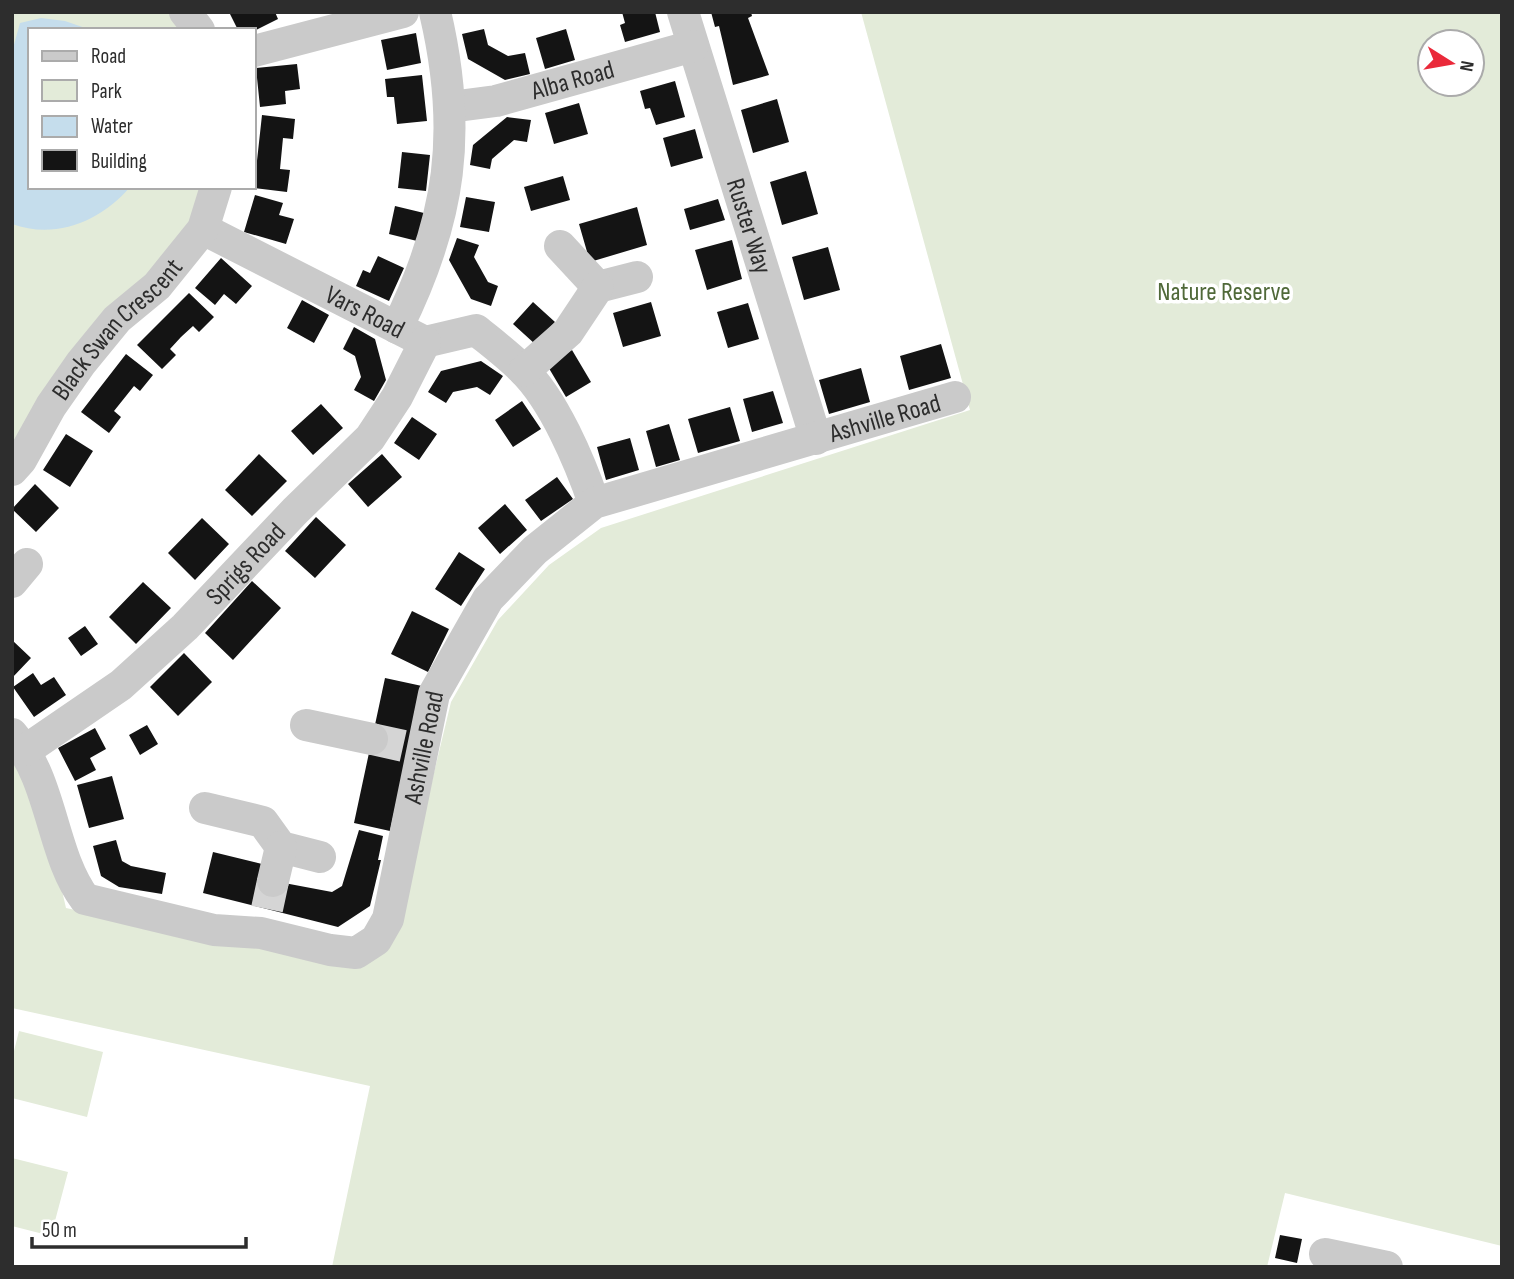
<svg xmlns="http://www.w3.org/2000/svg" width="1514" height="1279" font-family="'Sofia Sans Condensed',sans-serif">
  <rect width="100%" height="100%" fill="#fff"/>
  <path fill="#e3ebd9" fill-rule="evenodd" d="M12,12H171L185,30H30V187H206L186,228L12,446Z
    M861,12H1502V1246L1285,1193L1267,1267H332L370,1086L12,1008V760C44,812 53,849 66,908C161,929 256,945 351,967L400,914L451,702L498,620L549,565L601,528L970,410ZM1430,42H1472V84H1430Z
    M19,1031L103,1052L87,1117L12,1098V1059Z
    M12,1158L68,1172L51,1236L12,1226Z"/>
  <path fill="#c5ddec" d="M41,18L65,21L91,30H30V187H130C101,221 56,240 12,224V52L20,23Z"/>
  <path fill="#141414" d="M229,12H275L278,19L254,31L238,30Z
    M622,12H655L660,32L625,42L620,25L625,23Z
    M711,12H751L752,16L748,18L769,75L733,85L719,26L715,27Z
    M484,29L488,45L508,56L525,53L530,74L505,80L468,59L462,34Z
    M566,29L575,60L545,69L536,38Z
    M416,33L421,63L387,70L381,40Z
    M297,64L300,89L285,91L286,104L260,107L256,68Z
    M422,75L427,121L397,124L394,97H387L385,79Z
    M675,81L685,117L656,125L650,108L645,109L640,91Z
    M777,99L789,142L753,153L741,110Z
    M579,103L588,134L554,144L545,113Z
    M262,115L295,119L293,139L283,138L280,169L290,170L287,192L254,188Z
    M507,117L531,120L527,142L514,140L492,159L490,169L470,165L473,145Z
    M695,129L703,158L671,167L663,138Z
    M402,152L430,155L426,191L398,188Z
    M806,171L818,214L782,225L770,182Z
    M563,176L570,200L531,211L524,187Z
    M255,195L283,203L279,215L294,219L286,244L244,232Z
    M466,197L495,202L489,232L460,227Z
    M718,199L725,220L690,230L684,209Z
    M395,206L424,213L417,241L389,234Z
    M637,207L647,245L590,262L579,224Z
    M457,238L479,245L474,257L488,282L498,286L491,306L471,299L449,260Z
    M732,240L742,279L707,290L695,250Z
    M828,247L840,290L804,300L792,257Z
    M378,256L404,268L389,301L356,286L363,270L370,273Z
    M221,258L252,286L236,304L224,294L215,305L195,288Z
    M189,293L214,317L199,332L193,326L181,337L170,349L176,355L162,369L137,345Z
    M302,300L329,315L314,343L287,328Z
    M533,302L555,322L535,344L513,324Z
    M651,302L661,336L623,347L613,313Z
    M748,303L759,339L728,348L717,312Z
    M354,327L375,339L386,380L374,401L354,390L361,377L355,356L343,349Z
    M941,344L951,378L909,390L900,356Z
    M572,350L591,382L566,397L547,365Z
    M126,354L153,375L140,391L134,386L114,411L121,417L109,433L81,412Z
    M481,361L503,376L490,395L477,387L453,392L446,403L428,392L441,371Z
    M861,368L870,402L829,414L819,380Z
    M773,391L783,423L752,432L743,399Z
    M522,401L541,429L513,447L495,420Z
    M321,404L343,428L313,455L291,431Z
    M730,407L740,441L698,453L688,419Z
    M412,417L437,434L419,460L394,443Z
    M669,424L680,460L656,467L646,431Z
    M66,434L93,451L70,487L43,470Z
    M630,438L639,470L606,480L597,447Z
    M259,454L287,481L252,516L225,490Z
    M382,454L402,477L368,507L348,484Z
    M557,477L573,499L541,521L525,500Z
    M35,484L59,508L36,532L12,509Z
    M505,504L527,530L500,554L478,528Z
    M316,517L346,545L315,578L285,551Z
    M202,518L229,544L195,580L168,553Z
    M459,552L485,569L461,606L435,589Z
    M252,581L281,608L233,660L205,633Z
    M143,582L171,608L136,644L109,617Z
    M412,611L449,629L428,672L391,654Z
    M85,626L98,644L81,656L68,638Z
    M12,640L31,658L12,678Z
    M184,653L212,682L178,716L150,687Z
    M33,673L41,685L54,677L66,695L34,717L13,687Z
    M385,678L422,686L390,831L354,823Z
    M147,725L158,744L140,755L129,735Z
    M95,728L106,749L90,758L96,770L75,781L58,748Z
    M112,776L124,819L89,828L77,785Z
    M359,830L383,836L378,860H381L370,906L338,927L203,893L213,852L266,865L263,879L332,892L342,886Z
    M116,840L122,861L131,866L166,873L162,894L119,887L101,876L93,846Z
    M1280,1235L1302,1239L1297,1263L1275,1258Z"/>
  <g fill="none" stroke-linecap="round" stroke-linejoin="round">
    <path stroke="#d5d5d5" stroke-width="32" stroke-dasharray="32 16" stroke-linecap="butt" d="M372,739L408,747
      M267,909L273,881"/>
    <g stroke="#cacaca" stroke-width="32">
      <path d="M185,12L199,30"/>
      <path id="s1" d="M683,12L816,439"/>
      <path d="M254,51L403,12"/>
      <path id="s2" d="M450,107L496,101L693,46"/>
      <path id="s3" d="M203,229L425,342L476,330C492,343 508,355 522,369C554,400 580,462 594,503"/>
      <path d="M560,246L598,287L637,277"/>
      <path d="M397,328C451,219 463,131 435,12"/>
      <path d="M524,371L568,332L598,287"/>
      <path id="s4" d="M12,470L21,460L51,406L81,363L117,319L157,286L203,229L216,187"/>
      <path d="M12,582L27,564"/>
      <path d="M306,725L372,739"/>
      <path id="s5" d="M12,734C53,781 51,854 85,899L214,930L261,933L330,950L356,953L376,940L388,919L434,694L488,599L535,550L594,503L955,397"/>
      <path id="s6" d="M26,750L121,685L185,627L295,511L370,438L397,397L425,342"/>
      <path d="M205,808L263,822L281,847L320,857"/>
      <path d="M273,881L281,847"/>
      <path d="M1325,1254L1387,1267"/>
    </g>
  </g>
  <g text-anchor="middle" stroke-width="7" stroke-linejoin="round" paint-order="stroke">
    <g font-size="26" fill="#2d2d2d" stroke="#fff">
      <text dy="9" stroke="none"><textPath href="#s2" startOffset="126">Alba Road</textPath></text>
      <text dy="9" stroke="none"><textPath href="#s1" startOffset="224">Ruster Way</textPath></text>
      <text dy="9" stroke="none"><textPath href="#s3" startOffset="182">Vars Road</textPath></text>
      <text dy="9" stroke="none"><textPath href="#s4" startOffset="177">Black Swan Crescent</textPath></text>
      <text dy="9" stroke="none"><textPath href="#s5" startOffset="1292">Ashville Road</textPath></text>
      <text dy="9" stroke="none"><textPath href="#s6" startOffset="289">Sprigs Road</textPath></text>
      <text dy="9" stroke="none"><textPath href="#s5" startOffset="682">Ashville Road</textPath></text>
    </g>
    <g font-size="26" fill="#506939" stroke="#fff">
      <text x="1224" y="300">Nature Reserve</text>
    </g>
  </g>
  <rect width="1514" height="1279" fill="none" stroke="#2d2d2d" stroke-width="28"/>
  <rect x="28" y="28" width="228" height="161" fill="#ffffff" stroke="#ababab" stroke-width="2"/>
  <rect x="42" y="51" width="35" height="10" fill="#cacaca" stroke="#ababab" stroke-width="2"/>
  <text x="91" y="63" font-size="21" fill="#2d2d2d">Road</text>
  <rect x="42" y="80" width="35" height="21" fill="#e3ebd9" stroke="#ababab" stroke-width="2"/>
  <text x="91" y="98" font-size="21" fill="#2d2d2d">Park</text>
  <rect x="42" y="116" width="35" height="21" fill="#c5ddec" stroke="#ababab" stroke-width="2"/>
  <text x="91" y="133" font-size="21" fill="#2d2d2d">Water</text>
  <rect x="42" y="150" width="35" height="21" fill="#141414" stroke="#ababab" stroke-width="2"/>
  <text x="91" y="168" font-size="21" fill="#2d2d2d">Building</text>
  <g transform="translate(1451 63) rotate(101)"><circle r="33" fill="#ffffff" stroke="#ababab" stroke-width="2"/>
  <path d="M0-5L12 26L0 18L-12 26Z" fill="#ea293a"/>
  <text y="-10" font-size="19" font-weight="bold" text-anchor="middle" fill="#2d2d2d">N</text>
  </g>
  <path d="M32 1237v10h214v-10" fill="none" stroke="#2d2d2d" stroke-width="3.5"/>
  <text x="42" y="1237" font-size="21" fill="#2d2d2d" stroke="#ffffff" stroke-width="5" paint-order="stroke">50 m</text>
</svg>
